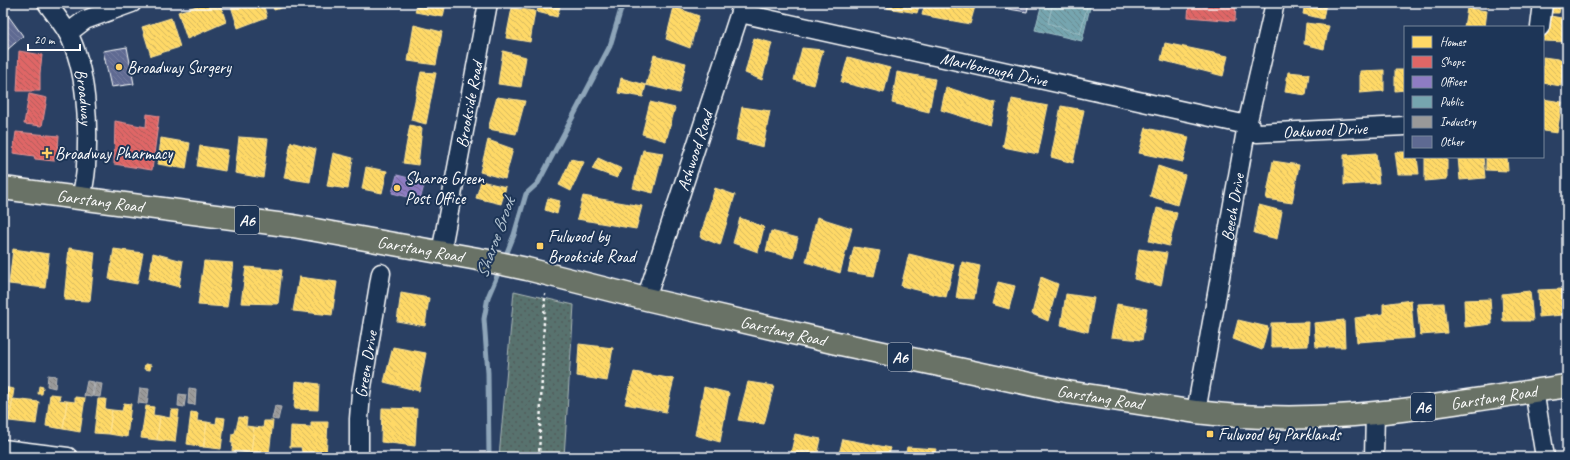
<svg xmlns="http://www.w3.org/2000/svg" width="1570" height="460" font-family="Caveat,sans-serif">
  <defs>
    <pattern id="grass-dots" width="8" height="8" patternUnits="userSpaceOnUse"><rect width="8" height="8" fill="#58726e"/><path d="M2 2h.1M6 6h.1" fill="none" stroke="#515b5a" stroke-width="1.8" stroke-linecap="round"/></pattern>
    <pattern id="homes-back-hatch" width="6" height="6" patternUnits="userSpaceOnUse"><rect width="6" height="6" fill="#ffd966"/><path d="M-1 5l2 2M0 0l6 6M5-1l2 2" fill="none" stroke="#d2b660"/></pattern>
    <pattern id="shops-back-hatch" width="6" height="6" patternUnits="userSpaceOnUse"><rect width="6" height="6" fill="#e06666"/><path d="M-1 5l2 2M0 0l6 6M5-1l2 2" fill="none" stroke="#ac5d5d"/></pattern>
    <pattern id="offices-back-hatch" width="6" height="6" patternUnits="userSpaceOnUse"><rect width="6" height="6" fill="#8e7cc3"/><path d="M-1 5l2 2M0 0l6 6M5-1l2 2" fill="none" stroke="#746993"/></pattern>
    <pattern id="public-back-hatch" width="6" height="6" patternUnits="userSpaceOnUse"><rect width="6" height="6" fill="#76a5af"/><path d="M-1 5l2 2M0 0l6 6M5-1l2 2" fill="none" stroke="#698a91"/></pattern>
    <pattern id="industry-back-hatch" width="6" height="6" patternUnits="userSpaceOnUse"><rect width="6" height="6" fill="#999"/><path d="M-1 5l2 2M0 0l6 6M5-1l2 2" fill="none" stroke="#7e7e7e"/></pattern>
    <pattern id="building-back-hatch" width="6" height="6" patternUnits="userSpaceOnUse"><rect width="6" height="6" fill="#5e6a92"/><path d="M-1 5l2 2M0 0l6 6M5-1l2 2" fill="none" stroke="#7680a2"/></pattern>
  </defs>
  <rect width="100%" height="100%" fill="#2a4063"/>
  <filter id="ink" filterUnits="userSpaceOnUse"><feTurbulence type="fractalNoise" baseFrequency=".025" numOctaves="2"/><feDisplacementMap in="SourceGraphic" scale="8" xChannelSelector="R" yChannelSelector="G"/><feConvolveMatrix kernelMatrix="1 2 1 2 8 2 1 2 1" color-interpolation-filters="sRGB"/></filter>
  <g filter="url(#ink)">
    <path fill="url(#grass-dots)" stroke="#acb8b6" d="M514,291L574,305L564,457H499Z"/>
    <path fill="url(#homes-back-hatch)" stroke="#ffe494" d="M206,3H220L226,22L187,39L178,12Z
      M230,3H263L267,17L238,28Z
      M272,3H298L274,10Z
      M417,3H446L443,17L415,12Z
      M539,3H561L557,17L537,12Z
      M888,3H920L917,13L887,8Z
      M925,3H976L970,24L922,15Z
      M1305,3H1326L1323,19L1303,14Z
      M1457,3H1489V6Z
      M1548,3H1561L1559,13H1545Z
      M674,7L699,16L690,48L666,39Z
      M512,8L535,11L530,42L506,38Z
      M1467,8L1487,11L1485,27H1464Z
      M1545,15L1567,19V42L1543,41Z
      M171,18L180,47L151,56L142,27Z
      M1306,23L1329,26L1324,49L1304,44Z
      M414,25L442,32L436,65L408,61Z
      M754,38L772,43L762,80L745,73Z
      M1165,43L1228,56L1223,76L1161,60Z
      M802,48L823,50L814,85L794,80Z
      M503,51L526,57L521,87L498,84Z
      M654,55L686,63L679,93L646,85Z
      M848,57L890,68L884,93L841,82Z
      M1543,57L1565,60L1561,86L1543,83Z
      M1384,70V91L1360,93V71Z
      M1395,70H1405V90L1395,91Z
      M421,72L436,73L426,124L411,120Z
      M897,72L935,79L929,112L892,103Z
      M1288,72L1309,74L1306,95L1285,92Z
      M621,78L646,85L643,97L618,93Z
      M946,87L996,103L990,125L941,110Z
      M497,97L525,101L516,134L488,129Z
      M1012,99L1048,106L1038,154L1003,147Z
      M1543,99L1562,102L1557,133L1543,131Z
      M650,102L675,108L666,141L642,134Z
      M1061,106L1084,110L1073,163L1051,157Z
      M742,107L770,111L763,147L736,140Z
      M410,125L422,128L418,165L403,163Z
      M1146,128L1189,137L1183,162L1139,153Z
      M239,137L268,139L263,178L235,173Z
      M161,138L190,143L186,169L158,164Z
      M488,140L513,149L505,179L480,172Z
      M291,142L316,149L310,182L284,178Z
      M200,146L228,150L225,171L197,166Z
      M643,150L663,153L653,193L633,188Z
      M1395,152H1405V157H1417L1419,174H1398Z
      M333,153L353,158L348,189L327,186Z
      M1376,153L1379,183L1344,185V155Z
      M1425,157H1447V179L1425,181Z
      M1458,157H1483L1485,178L1460,180Z
      M1486,157H1507L1508,171L1486,170Z
      M598,158L622,169L617,178L592,169Z
      M571,159L584,162L571,191L559,185Z
      M1273,161L1299,165L1292,203L1266,199Z
      M1158,166L1185,175L1177,205L1150,196Z
      M366,167L387,171L382,193L362,189Z
      M481,181L506,187L501,204L476,198Z
      M715,188L735,195L720,245L700,237Z
      M583,196L642,206L636,229L577,219Z
      M548,198L560,201L557,214L545,210Z
      M1259,205L1282,211L1277,239L1254,233Z
      M1157,208L1177,213L1169,246L1149,241Z
      M817,217L852,228L840,273L806,262Z
      M740,218L764,227L758,252L733,243Z
      M771,231L798,238L793,258L766,251Z
      M854,247L880,251L874,276L848,272Z
      M69,248L95,252L90,301L64,300Z
      M13,249L49,254L45,288L9,284Z
      M114,249L143,253L137,284L109,279Z
      M1139,249L1167,253L1161,286L1134,279Z
      M153,253L183,261L179,287L149,279Z
      M909,254L954,265L946,297L901,286Z
      M204,261L233,263L227,307L198,305Z
      M962,262L980,266L974,299L956,298Z
      M246,267L282,270L278,304L241,303Z
      M299,277L337,282L332,315L293,311Z
      M1041,277L1058,284L1048,321L1032,314Z
      M998,282L1015,286L1009,309L992,304Z
      M1562,289L1563,315L1539,317L1538,290Z
      M1530,291L1533,321H1503L1502,294Z
      M401,293L429,298L425,326L397,321Z
      M1066,294L1094,298L1088,332L1061,325Z
      M1490,299L1492,324L1465,327L1464,300Z
      M1411,300L1414,338L1357,342L1355,318L1383,314V304Z
      M1444,303L1447,333L1420,335L1417,304Z
      M1117,304L1147,309L1142,340L1111,337Z
      M1238,320L1268,327L1262,350L1233,339Z
      M1344,320L1345,347H1316L1314,323Z
      M1309,322L1308,346L1271,347V323Z
      M579,344L613,348L607,381L577,376Z
      M393,347L426,353L419,391L384,382Z
      M145,364L151,365L150,370L144,369Z
      M634,372L674,379L666,412L625,404Z
      M296,381L319,384L318,410L294,409Z
      M748,382L774,386L764,424L738,420Z
      M39,386L43,387L42,394H38Z
      M3,387L14,389L9,421L3,420Z
      M704,387L729,393L720,442L695,435Z
      M50,394L60,395L59,400L67,401L63,429L46,426Z
      M75,397L85,398L80,432L63,429L67,401L75,402Z
      M13,399L39,402L36,424L9,421Z
      M98,399H106L105,409L112,410L109,434L94,433Z
      M124,403L131,404L127,437L109,434L112,410L122,411Z
      M146,406L154,407L153,415L160,416L157,440L141,438Z
      M382,408L417,409L415,446L381,442Z
      M171,410H179L175,442L157,440L160,416L170,418Z
      M191,412L198,413L197,421L207,422L204,447L187,444Z
      M217,417L225,418L221,449L203,447L207,422L216,424Z
      M239,417L247,418L246,426L254,427L251,453L232,451L233,443H231L232,434L235,433Z
      M264,421H273L269,454L251,453L254,427L263,428Z
      M311,422H328L326,457H303L301,447H290L291,426L311,427Z
      M795,434L821,439L817,457H790Z
      M843,439L891,448L888,457H838Z
      M907,447L936,449L934,457H905Z"/>
    <path fill="url(#shops-back-hatch)" stroke="#e99494" d="M1189,3H1236L1235,21L1188,17Z
      M19,51L42,55L40,73V91H17Z
      M29,94L47,98L42,126L24,124Z
      M147,114L159,116L152,170L114,164L115,121L146,127Z
      M16,132L59,136L57,158H54V161L35,159L34,156L13,153Z"/>
    <path fill="url(#offices-back-hatch)" stroke="#b0a3d5" d="M397,175L425,182L420,200L392,193Z"/>
    <path fill="url(#public-back-hatch)" stroke="#9fc0c7" d="M1042,3H1091L1082,41L1035,30Z
      M1053,3H1088L1080,34L1048,23Z"/>
    <path fill="url(#industry-back-hatch)" stroke="#b8b8b8" d="M48,375L56,376L55,388L47,386Z
      M87,381L94,382L92,397L84,396Z
      M95,383L102,384L100,397L93,396Z
      M140,388L149,389L147,404L138,403Z
      M189,388L196,389L195,405L188,404Z
      M179,394L186,395L184,407L178,406Z
      M275,406L281,407L278,420L272,419Z"/>
    <g fill="none" stroke-linecap="round" stroke-linejoin="round">
      <path stroke="#8ea5b9" stroke-width="5" d="M504,260L514,235L526,194L538,183L610,46L622,6V3
        M489,457L488,373L484,319L488,297L500,269"/>
    </g>
    <path fill="url(#building-back-hatch)" stroke="#fff" d="M997,3H1029L1027,12L996,7Z
      M7,14L23,36L6,51L3,47V17Z
      M127,47L134,84L111,87L103,51Z
      M1567,437V457L1564,438Z"/>
    <g fill="none" stroke-linecap="round" stroke-linejoin="round">
      <g stroke="#fff" stroke-width="21">
        <g id="street">
          <path id="s1" d="M47,3C54,13 62,23 68,33C87,70 89,125 86,166C86,177 83,188 81,199"/>
          <path id="s2" d="M740,13L1247,125L1257,133L1405,126"/>
          <path d="M1540,27L1543,3"/>
          <path d="M68,33L85,20L132,3"/>
          <path id="s3" d="M441,253L488,3"/>
          <path id="s4" d="M646,299L743,3"/>
          <path d="M1534,390L1545,457"/>
          <path id="s5" d="M1196,412L1247,125L1275,3"/>
          <path d="M3,449L68,457"/>
          <path id="s6" d="M359,457V419L361,393L381,273"/>
          <path d="M1374,457L1375,413"/>
        </g>
      </g>
      <g stroke="#fff" stroke-width="25">
        <g id="highway">
          <path id="s7" d="M3,188L293,226L489,261L527,269L646,299L841,344L1067,392L1196,412C1255,419 1316,419 1375,413C1439,407 1503,395 1567,386"/>
        </g>
      </g>
      <path stroke="#fff" stroke-width="2.5" stroke-dasharray="3 3" stroke-linecap="butt" d="M539,457L545,294"/>
      <use href="#street" stroke="#1d3557" stroke-width="18"/>
      <use href="#highway" stroke="#697266" stroke-width="22"/>
    </g>
  </g>
  <g fill="#ffd166" stroke="#1d3557" stroke-width="1.5">
    <circle cx="119" cy="67" r="4"/>
    <path d="M45 147h4v4h4v4h-4v4h-4v-4h-4v-4h4z"/>
    <circle cx="397" cy="188" r="4"/>
    <rect x="536" y="242" width="8" height="8" rx="2"/>
    <rect x="1206" y="430" width="8" height="8" rx="2"/>
  </g>
  <g text-anchor="middle" stroke-width="4" stroke-linejoin="round" paint-order="stroke">
    <g fill="#1d3557" stroke="#bbc2cd" stroke-width="1">
      <rect x="235" y="206" width="24" height="28" rx="3"/>
      <rect x="888" y="343" width="24" height="28" rx="3"/>
      <rect x="1411" y="393" width="24" height="28" rx="3"/>
    </g>
    <g font-size="16" font-weight="bold" fill="#fff">
      <text x="247" y="226">A6</text>
      <text x="900" y="363">A6</text>
      <text x="1423" y="413">A6</text>
    </g>
    <g font-size="17" fill="#fff" stroke="#1d3557" text-anchor="start">
      <text x="127" y="73">Broadway Surgery</text>
      <text x="55" y="159">Broadway Pharmacy</text>
      <text x="405" y="184">Sharoe Green<tspan x="405" dy="20">Post Office</tspan></text>
      <text x="548" y="242">Fulwood by<tspan x="548" dy="20">Brookside Road</tspan></text>
      <text x="1218" y="440">Fulwood by Parklands</text>
    </g>
    <g font-size="17" fill="#fff" stroke="#1d3557">
      <text dy="6" stroke="none"><textPath href="#s2" startOffset="260">Marlborough Drive</textPath></text>
      <text dy="6" stroke="none"><textPath href="#s1" startOffset="103">Broadway</textPath></text>
      <text dy="6" stroke="none"><textPath href="#s3" startOffset="151">Brookside Road</textPath></text>
      <text dy="6" stroke="none"><textPath href="#s2" startOffset="600">Oakwood Drive</textPath></text>
      <text dy="6" stroke="none"><textPath href="#s4" startOffset="156">Ashwood Road</textPath></text>
      <text dy="6" stroke="none"><textPath href="#s7" startOffset="98">Garstang Road</textPath></text>
      <text dy="6" stroke="none"><textPath href="#s5" startOffset="208">Beech Drive</textPath></text>
      <text dy="6" stroke="none"><textPath href="#s7" startOffset="422">Garstang Road</textPath></text>
      <text dy="6" stroke="none"><textPath href="#s7" startOffset="794">Garstang Road</textPath></text>
      <text dy="6" stroke="none"><textPath href="#s6" startOffset="93">Green Drive</textPath></text>
      <text dy="6" stroke="none"><textPath href="#s7" startOffset="1118">Garstang Road</textPath></text>
      <text dy="6" stroke="none"><textPath href="#s7" startOffset="1514">Garstang Road</textPath></text>
    </g>
    <g font-size="18" font-style="italic" fill="#b3c3d0" stroke="#1d3557">
      <text transform="translate(495 238) rotate(-70)" y="6">Sharoe Brook</text>
    </g>
  </g>
  <rect width="1570" height="460" fill="none" stroke="#1d3557" stroke-width="16"/>
  <rect x="8" y="8" width="1554" height="444" fill="none" stroke="#fff" stroke-width="1.5" filter="url(#ink)"/>
  <rect x="1404" y="26" width="140" height="132" fill="#1d3557" stroke="#77869a"/>
  <rect x="1412" y="36" width="20" height="12" fill="#ffd966" stroke="#77869a"/>
  <text x="1440" y="46" font-size="12" fill="#ffffff">Homes</text>
  <rect x="1412" y="56" width="20" height="12" fill="#e06666" stroke="#77869a"/>
  <text x="1440" y="66" font-size="12" fill="#ffffff">Shops</text>
  <rect x="1412" y="76" width="20" height="12" fill="#8e7cc3" stroke="#77869a"/>
  <text x="1440" y="86" font-size="12" fill="#ffffff">Offices</text>
  <rect x="1412" y="96" width="20" height="12" fill="#76a5af" stroke="#77869a"/>
  <text x="1440" y="106" font-size="12" fill="#ffffff">Public</text>
  <rect x="1412" y="116" width="20" height="12" fill="#999999" stroke="#77869a"/>
  <text x="1440" y="126" font-size="12" fill="#ffffff">Industry</text>
  <rect x="1412" y="136" width="20" height="12" fill="#5e6a92" stroke="#77869a"/>
  <text x="1440" y="146" font-size="12" fill="#ffffff">Other</text>
  <path d="M28 44v6h52v-6" fill="none" stroke="#ffffff" stroke-width="2"/>
  <text x="34" y="44" font-size="12" fill="#ffffff" stroke="#1d3557" stroke-width="3" paint-order="stroke">20 m</text>
</svg>
